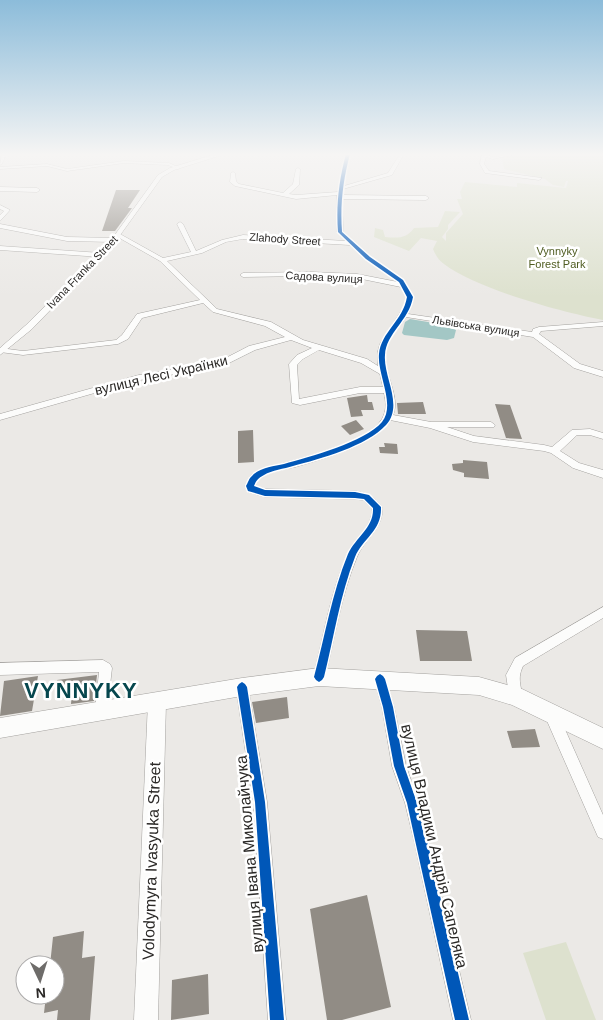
<svg xmlns="http://www.w3.org/2000/svg" width="603" height="1020" font-family="Helvetica,sans-serif">
  <rect width="100%" height="100%" fill="#ebe9e6"/>
  <path fill="#dde1ce" d="M520,154H603V320C561,312 477,289 444,264C439,261 435,254 433,249L437,241L421,238L409,251L374,237L375,228L383,230L385,237C398,238 406,239 414,228L438,227L445,211L460,212L448,225V229L442,237L446,241V233L463,214L457,199H462L460,192L465,182L517,187V183L566,188L568,181H566L564,187L553,185L545,179L504,169L502,158Z
    M566,942L596,1020H546L523,953Z"/>
  <path fill="#a3c7c5" d="M410,319L452,326L456,330L454,338L447,340L404,335L402,333L405,322Z"/>
  <path fill="#918c85" d="M116,190H140L128,208H132L115,231H102Z
    M367,395L368,402H372L374,410H361L363,416L351,417L347,398Z
    M423,402L426,414H398L397,403Z
    M495,404L510,405L522,439L506,438Z
    M356,420L364,429L350,435L341,426Z
    M253,430L254,462L238,463V431Z
    M384,443L397,444L398,454L380,453L379,447H385Z
    M463,460L487,462L489,479L464,477V473L453,470L452,464L463,463Z
    M416,630L467,631L472,661H420Z
    M97,675L94,701L71,704L72,692L55,694L57,680Z
    M38,676L32,711L0,716L4,681Z
    M287,697L289,718L256,723L252,702Z
    M535,729L540,747L512,748L507,731Z
    M367,895L391,1007L342,1020H327L310,909Z
    M84,931L82,958L95,956L90,1020H57L58,1010L44,1013L46,995H55V965H50L53,937Z
    M208,974L209,1014L171,1020L172,980Z"/>
  <g fill="none" stroke-linecap="round" stroke-linejoin="round">
    <g stroke="#a4a29f" stroke-width="1">
      <path id="minor" d="M2,154H6L2,164L0,165Z
        M346,154H350L344,186L388,173L400,154H404L392,175L343,189V195L426,196L429,198L426,200L342,199L343,232L370,257L403,280L413,297L408,314L532,332L533,329L539,327L603,322V326L541,331L539,334L580,364L603,371V377L574,368L533,337L406,317C399,328 388,338 386,351C382,372 401,396 393,415L431,422H491L495,425L494,427H447L474,436L544,445L552,447L572,430L590,429L603,433V439L590,435H577L560,451L579,463L603,470V478L573,468L551,453L544,451L473,442L430,428L390,420C378,444 319,460 295,467C285,469 273,471 265,475C260,478 257,481 255,486L265,489L355,491C367,493 375,497 382,507C384,529 364,539 357,557C341,595 335,637 325,677L323,681L319,683L315,681L313,677C324,636 330,594 347,555C354,538 373,528 372,508L363,500L355,499L265,497L248,492L245,486L251,475L260,470C288,461 367,445 382,419C387,410 386,402 384,393H360L300,405L292,403L289,364L297,355L312,348L291,340L255,350L223,366L140,380L0,420V414L139,375L218,362L249,346L285,337L265,326L213,312L203,303L142,318L128,339L118,344L23,355L0,352V348L23,351L116,340L122,335L137,314L200,300L160,261L116,236V234H120L163,258L191,252L177,224L180,222L183,224L196,251L222,240L243,235L346,241L337,232V195L296,199L235,186L230,182L231,173L233,172L235,173L236,181L239,184L283,193L293,184L296,169L298,168L300,169L299,185L289,194L296,195L338,192ZM243,239L350,245L366,259L398,282L357,274L311,272L243,273L240,275L243,277L311,276L357,278L401,287L407,297L405,305L380,344L378,351V366L367,359L303,340L271,322L217,309L167,261L202,253L226,242ZM319,350L361,363L380,374L383,387H360L299,399L297,365L303,359Z
        M482,154L493,157L518,154L493,159L486,157L484,164L489,171L542,178L539,180L485,173L480,164Z
        M124,161L169,163L180,168L178,169L168,165L124,163L67,171L47,166L0,169V167L47,164L67,169Z
        M0,187L37,188L40,190L37,192L0,191Z
        M0,205L10,210L0,221V215L4,211L0,209Z
        M0,224L67,237L114,238L117,240L114,242L67,241L0,228Z
        M0,246L101,253L104,255L101,257L0,250Z
        M603,607V618L523,666C515,683 525,688 520,701L515,702L510,701L506,675L515,658Z
        M103,660L110,664L112,668L107,711L106,716L101,717L96,716L95,711L99,672L0,675V663Z
        M380,673L384,675L394,707L406,766L419,803L428,840L471,1020H453L414,840L405,803L392,766L382,707L374,679L376,675Z
        M242,681L246,683L248,687L267,802L286,1020H268L253,802L236,687L238,683Z
        M551,707L556,709L603,815V839L598,837L544,714L546,709Z"/>
    </g>
    <g stroke="#a4a29f" stroke-width="1">
      <path id="tertiary" d="M216,154H225L174,170L162,177L113,245L32,329L0,355V348L26,325L109,243L158,175L170,168Z"/>
    </g>
    <g stroke="#a4a29f" stroke-width="1">
      <path id="secondary" d="M157,693L163,696L166,702L158,1020H134L148,702L151,696Z"/>
    </g>
    <g stroke="#a4a29f" stroke-width="1">
      <path id="primary" d="M319,668L479,677L522,689L603,728V749L512,705L479,695L319,686L242,696L0,738V718L242,678Z"/>
    </g>
    <use href="#minor" fill="#fcfcfb" fill-rule="evenodd"/>
    <use href="#tertiary" fill="#fcfcfb" fill-rule="evenodd"/>
    <use href="#secondary" fill="#fcfcfb" fill-rule="evenodd"/>
    <use href="#primary" fill="#fcfcfb" fill-rule="evenodd"/>
    <g stroke="#fff" stroke-width="3">
      <path id="cycleway" d="M346,154H350C343,180 340,205 342,232L370,257L403,280L413,297C409,321 386,333 385,355C383,377 404,405 386,425C367,446 320,459 293,466C284,469 272,470 264,475C258,478 256,481 254,486L265,490L355,492L369,495L381,507C382,531 363,538 355,557C340,595 334,637 324,677L322,680L319,682L316,680L314,677C325,636 332,593 348,554C356,537 374,528 373,508L364,499L355,498L265,496L248,491L246,486C248,483 249,478 252,476C259,468 274,466 284,464C309,457 365,442 382,422C396,404 377,375 379,354C381,332 403,321 407,297L399,282L366,259L338,232C336,205 339,180 346,154Z
        M380,674L383,676L385,679L393,707L404,766L417,803L427,840L469,1020H455L415,840L407,803L394,766L383,707L375,679L377,676Z
        M242,682L245,684L247,687L265,802L284,1020H270L255,802L237,687L239,684Z"/>
    </g>
    <use href="#cycleway" fill="#0057b8" fill-rule="evenodd"/>
  </g>
  <linearGradient id="sky" x2="0" y2="1"><stop stop-color="#8cbcda"/><stop offset="0.52" stop-color="#f6f5f4"/><stop offset="1" stop-color="#f6f5f4" stop-opacity="0"/></linearGradient>
  <rect width="603" height="297" fill="url(#sky)"/>
  <g text-anchor="middle" stroke-width="5" stroke-linejoin="round" paint-order="stroke">
    <g font-size="11" fill="#2b2927" stroke="#fff">
      <text transform="translate(285 239) rotate(4)" y="4">Zlahody Street</text>
      <text transform="translate(82 272) rotate(-46)" y="4">Ivana Franka Street</text>
      <text transform="translate(324 277) rotate(3)" y="4">Садова вулиця</text>
      <text transform="translate(476 326) rotate(9)" y="4">Львівська вулиця</text>
    </g>
    <g font-size="11" fill="#4f5c21" stroke="#fff">
      <text x="557" y="255">Vynnyky<tspan x="557" dy="13">Forest Park</tspan></text>
    </g>
    <g font-size="14" fill="#2b2927" stroke="#fff">
      <text transform="translate(161 375) rotate(-13)" y="5">вулиця Лесі Українки</text>
    </g>
    <g font-size="16" fill="#2b2927" stroke="#fff">
      <text transform="translate(435 846) rotate(77)" y="6">вулиця Владики Андрія Сапеляка</text>
      <text transform="translate(249 854) rotate(-95)" y="6">вулиця Івана Миколайчука</text>
      <text transform="translate(151 861) rotate(-88)" y="6">Volodymyra Ivasyuka Street</text>
    </g>
    <g font-size="22" font-weight="bold" letter-spacing="1" fill="#06474e" stroke="#fff">
      <text x="81" y="698">VYNNYKY</text>
    </g>
  </g>
  <g transform="translate(40 980) rotate(176)"><circle r="24" fill="#ffffff" stroke="#aaa9a9"/>
  <path d="M0-4L9 19L0 12L-9 19Z" fill="#6e6c6a"/>
  <text y="-8" font-size="14" font-weight="bold" text-anchor="middle" fill="#2b2927">N</text>
  </g>
</svg>
